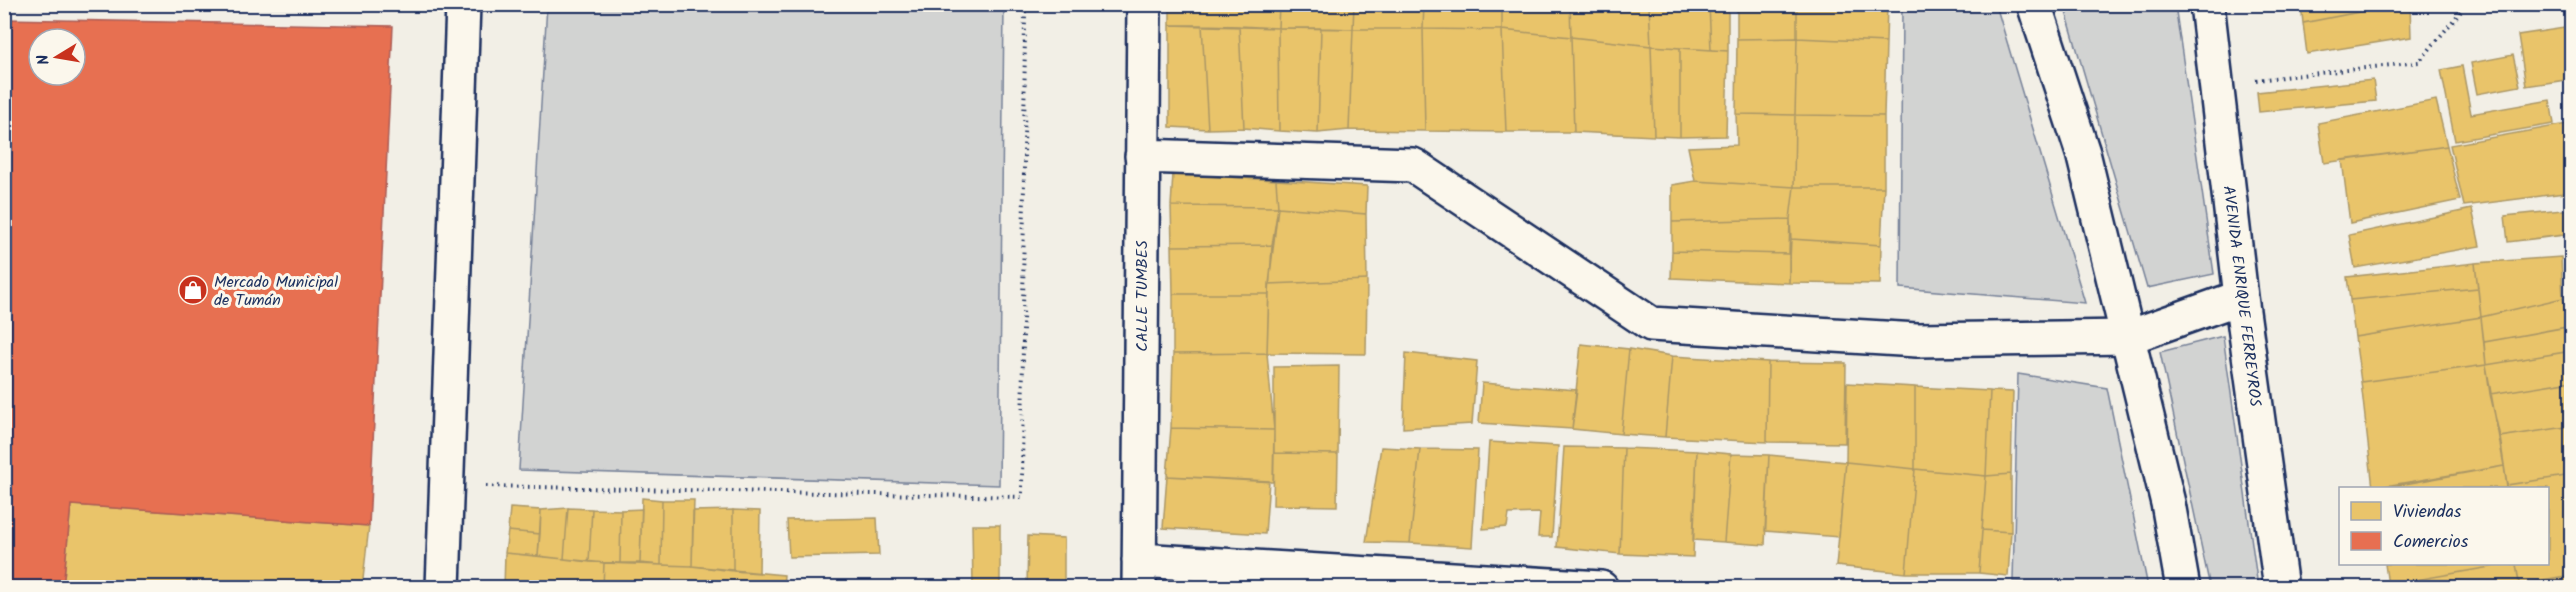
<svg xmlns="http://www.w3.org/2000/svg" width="2576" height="592" font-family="Kalam,sans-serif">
  <rect width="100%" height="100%" fill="#f2efe6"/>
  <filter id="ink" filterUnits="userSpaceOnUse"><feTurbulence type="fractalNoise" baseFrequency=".0167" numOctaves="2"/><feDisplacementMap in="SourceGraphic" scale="12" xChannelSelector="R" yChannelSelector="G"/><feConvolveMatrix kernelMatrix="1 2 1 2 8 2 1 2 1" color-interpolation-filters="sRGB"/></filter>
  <g filter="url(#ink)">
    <path fill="#d2d3d2" stroke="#768198" stroke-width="1.5" d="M547,5H1004L999,485L519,470Z
      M1902,5H1996L2085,303L1900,288Z
      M2064,5H2175L2214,274L2147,288Z
      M2223,336L2258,587H2210L2160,352Z
      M2018,374L2107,388L2148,587L2013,581Z"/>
    <path fill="#e9c46a" stroke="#ab9766" stroke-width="1.5" d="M1170,4H1279L1278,28L1170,25Z
      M1279,4H1354L1353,29L1278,28Z
      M1354,4H1424L1423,29H1353Z
      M1424,4H1502V30L1423,29Z
      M1502,4H1570L1571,37L1502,30Z
      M1570,4H1649L1651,46L1571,37Z
      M1649,4H1709L1711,50L1651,46Z
      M1709,4H1728V51L1711,50Z
      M1737,4H1797V38L1737,39Z
      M1797,4H1887L1886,42L1797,38Z
      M2301,4H2400L2303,23Z
      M2400,4H2410L2411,37L2307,54L2303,23Z
      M1170,25H1202L1208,129L1170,127Z
      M1202,25L1239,26L1244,128L1208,129Z
      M1239,26L1278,28L1279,131L1244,128Z
      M1278,28H1321L1318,133L1279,131Z
      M1321,28L1353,29L1349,130L1318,133Z
      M2564,28L2572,79L2526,86L2518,35Z
      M1353,29H1423L1425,131L1349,130Z
      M1423,29L1502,30L1506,132L1425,131Z
      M1502,30L1571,37L1574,132H1506Z
      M1571,37L1651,46L1654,136L1574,132Z
      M1797,38L1886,42L1884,116L1795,115Z
      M1797,38L1795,115L1736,114L1737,39Z
      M1651,46L1680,48V137L1654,136Z
      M1680,48L1728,51L1726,136L1680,137Z
      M2513,55L2520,86L2477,94L2471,63Z
      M2462,66L2471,114L2550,100L2554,124L2455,141L2441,70Z
      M2373,80L2376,101L2259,112L2257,92Z
      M2436,100L2447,146L2324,163L2318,123Z
      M1736,114L1795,115L1794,187L1695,181L1688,147L1737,145Z
      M1795,115L1884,116V187H1794Z
      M2567,124L2572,150V192L2464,206L2450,145Z
      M2447,146L2460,200L2350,223L2342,160Z
      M1173,174L1276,180L1278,207L1171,206Z
      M1276,180L1367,186L1366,214L1278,207Z
      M1695,181L1794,187L1790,219L1672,222V185Z
      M1794,187H1884L1881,245L1791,239L1790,219Z
      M1171,206L1278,207L1272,245L1172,246Z
      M1278,207L1366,214L1367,280L1269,284Z
      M2472,209L2480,246L2355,268L2349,235Z
      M2572,209V234L2508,242L2505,216Z
      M1790,219L1789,254L1672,251V222Z
      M1791,239L1881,245L1880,284L1789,283Z
      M1272,245L1269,294H1173L1172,246Z
      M1672,251L1789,254V283L1671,278Z
      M2561,257L2563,298L2481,317L2475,263Z
      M2475,263L2478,288L2350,300L2347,277Z
      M1367,280L1366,354L1267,353L1269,284Z
      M2478,288L2481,317L2355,337L2350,300Z
      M1173,294H1269L1267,353L1173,354Z
      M2563,298L2568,327L2484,342L2481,317Z
      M2481,317L2486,365L2361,382L2355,337Z
      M2572,326V351L2486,365L2484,342Z
      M1581,344L1629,349L1621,434L1572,429Z
      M1629,349L1672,356L1665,437L1621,434Z
      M2572,351V381L2490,394L2486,365Z
      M1267,353L1274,430L1171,428L1173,354Z
      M1406,353L1477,361L1472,424L1403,428Z
      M1672,356L1768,362L1767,442L1665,437Z
      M1768,362L1846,363L1845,443L1767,442Z
      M2486,365L2504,466L2373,488L2361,382Z
      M1339,366L1338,454L1274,453V367Z
      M2572,381V426L2500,437L2490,394Z
      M1482,383L1577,390L1572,429L1479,423Z
      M1847,383L1915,387V469L1846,462Z
      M1915,387L1990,391L1986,476L1915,469Z
      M1990,391L2013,392L2011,474L1986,476Z
      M2572,426V475L2507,485L2500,437Z
      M1171,428L1274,430L1273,482L1167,476Z
      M1489,442L1558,446L1552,537H1538L1540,513L1509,514L1507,527L1483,529Z
      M1381,447L1420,449L1410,543L1366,542Z
      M1564,447L1624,448L1620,554L1557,547Z
      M1624,448L1697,451L1693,557L1620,554Z
      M1420,449L1478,450L1472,547L1410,543Z
      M1697,451L1731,454L1724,542L1693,540Z
      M1274,453L1338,454L1337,506L1273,505Z
      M1731,454L1769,455L1765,545L1724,542Z
      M1769,455L1846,462L1839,537L1765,531Z
      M1846,462L1915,469L1906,573L1836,566Z
      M2504,466L2507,488H2383Z
      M1915,469L1986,476L1979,573H1906Z
      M2011,474V532L1982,530L1986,476Z
      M2572,475V575L2519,584L2516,564H2548V488H2507V485Z
      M1167,476L1269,481L1265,534L1163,528Z
      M642,498L662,500L661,565L640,563Z
      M662,500H694L692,566L661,565Z
      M71,505L369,526L362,588H63Z
      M510,508L541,510L540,534L508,531Z
      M568,508L564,559L538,556L541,510Z
      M568,508L592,509L589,562L564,559Z
      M592,509L621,510L620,563L589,562Z
      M642,509L640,563H620L621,510Z
      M733,510L760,511L759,573L733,571Z
      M733,510V571L692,566L693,511Z
      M877,518L879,555L789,557L787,520Z
      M972,525H1000V588H973Z
      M1982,530L2011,532L2008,576L1979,573Z
      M508,531L540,534L538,556L505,553Z
      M1028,536L1064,538V588H1027Z
      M505,553L604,563L603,588H504Z
      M604,563L692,566L784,575L783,588H603Z
      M2385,564H2507L2388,585Z
      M2507,564H2516L2520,588H2389L2388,585Z
      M2572,575V588H2520L2519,584Z"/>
    <path fill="#e76f51" stroke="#aa5c55" stroke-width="1.5" fill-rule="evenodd" d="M4,19L393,26L369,526L71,505L63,588H4ZM39,39H75V75H39Z"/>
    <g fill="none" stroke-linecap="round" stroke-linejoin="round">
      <g stroke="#1b2f5e" stroke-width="38">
        <path id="minor" d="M2207,4L2241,297L2281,588
          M1142,156L1413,165L1651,324L1917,340L2129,337L2241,297
          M1139,560L1601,588
          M443,588L463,4
          M1139,588L1144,4"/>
      </g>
      <g stroke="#1b2f5e" stroke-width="38">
        <path id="major" d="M2034,4L2083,153L2168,503L2183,588"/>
      </g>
      <path stroke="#1b2f5e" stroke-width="4" stroke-dasharray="1.5 4.5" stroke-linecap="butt" d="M2256,80L2419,62L2467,4
        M486,486L1022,497L1025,4"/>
      <use href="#minor" stroke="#fbf7ec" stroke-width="33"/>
      <use href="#major" stroke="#fbf7ec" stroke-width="33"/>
    </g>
  </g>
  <defs>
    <g id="shop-disc" transform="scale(1.5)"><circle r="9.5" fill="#c8321e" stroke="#fbf7ec"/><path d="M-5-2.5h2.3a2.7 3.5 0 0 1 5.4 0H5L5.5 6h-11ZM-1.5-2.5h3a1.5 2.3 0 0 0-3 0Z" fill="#fff"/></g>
  </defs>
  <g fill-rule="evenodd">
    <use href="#shop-disc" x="193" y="290"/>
  </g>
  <g text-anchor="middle" stroke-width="6" stroke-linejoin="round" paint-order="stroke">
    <g font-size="16" fill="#1b2f5e" stroke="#fbf7ec" text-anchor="start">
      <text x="214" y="287">Mercado Municipal<tspan x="214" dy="18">de Tumán</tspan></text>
    </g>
    <g font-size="16" fill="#1b2f5e" stroke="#fbf7ec">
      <text transform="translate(1141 296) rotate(-90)" y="6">CALLE TUMBES</text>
      <text transform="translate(2243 296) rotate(83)" y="6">AVENIDA ENRIQUE FERREYROS</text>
    </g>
  </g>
  <rect width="2576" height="592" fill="none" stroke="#fbf7ec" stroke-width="24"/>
  <rect x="12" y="12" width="2552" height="568" fill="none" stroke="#1b2f5e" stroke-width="2" filter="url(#ink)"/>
  <rect x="2339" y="487" width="210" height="78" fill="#fbf7ec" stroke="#a1a7b3" stroke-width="1.5"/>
  <rect x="2351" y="502" width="30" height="18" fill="#e9c46a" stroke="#a1a7b3" stroke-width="1.5"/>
  <text x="2393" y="517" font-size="18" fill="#1b2f5e">Viviendas</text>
  <rect x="2351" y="532" width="30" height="18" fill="#e76f51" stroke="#a1a7b3" stroke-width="1.5"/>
  <text x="2393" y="547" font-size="18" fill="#1b2f5e">Comercios</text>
  <g transform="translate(57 57) rotate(259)"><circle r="28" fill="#fbf7ec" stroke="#a1a7b3" stroke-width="1.5"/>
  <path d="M0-4.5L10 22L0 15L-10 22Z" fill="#c8321e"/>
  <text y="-9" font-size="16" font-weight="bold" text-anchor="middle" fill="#1b2f5e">N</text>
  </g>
</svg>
